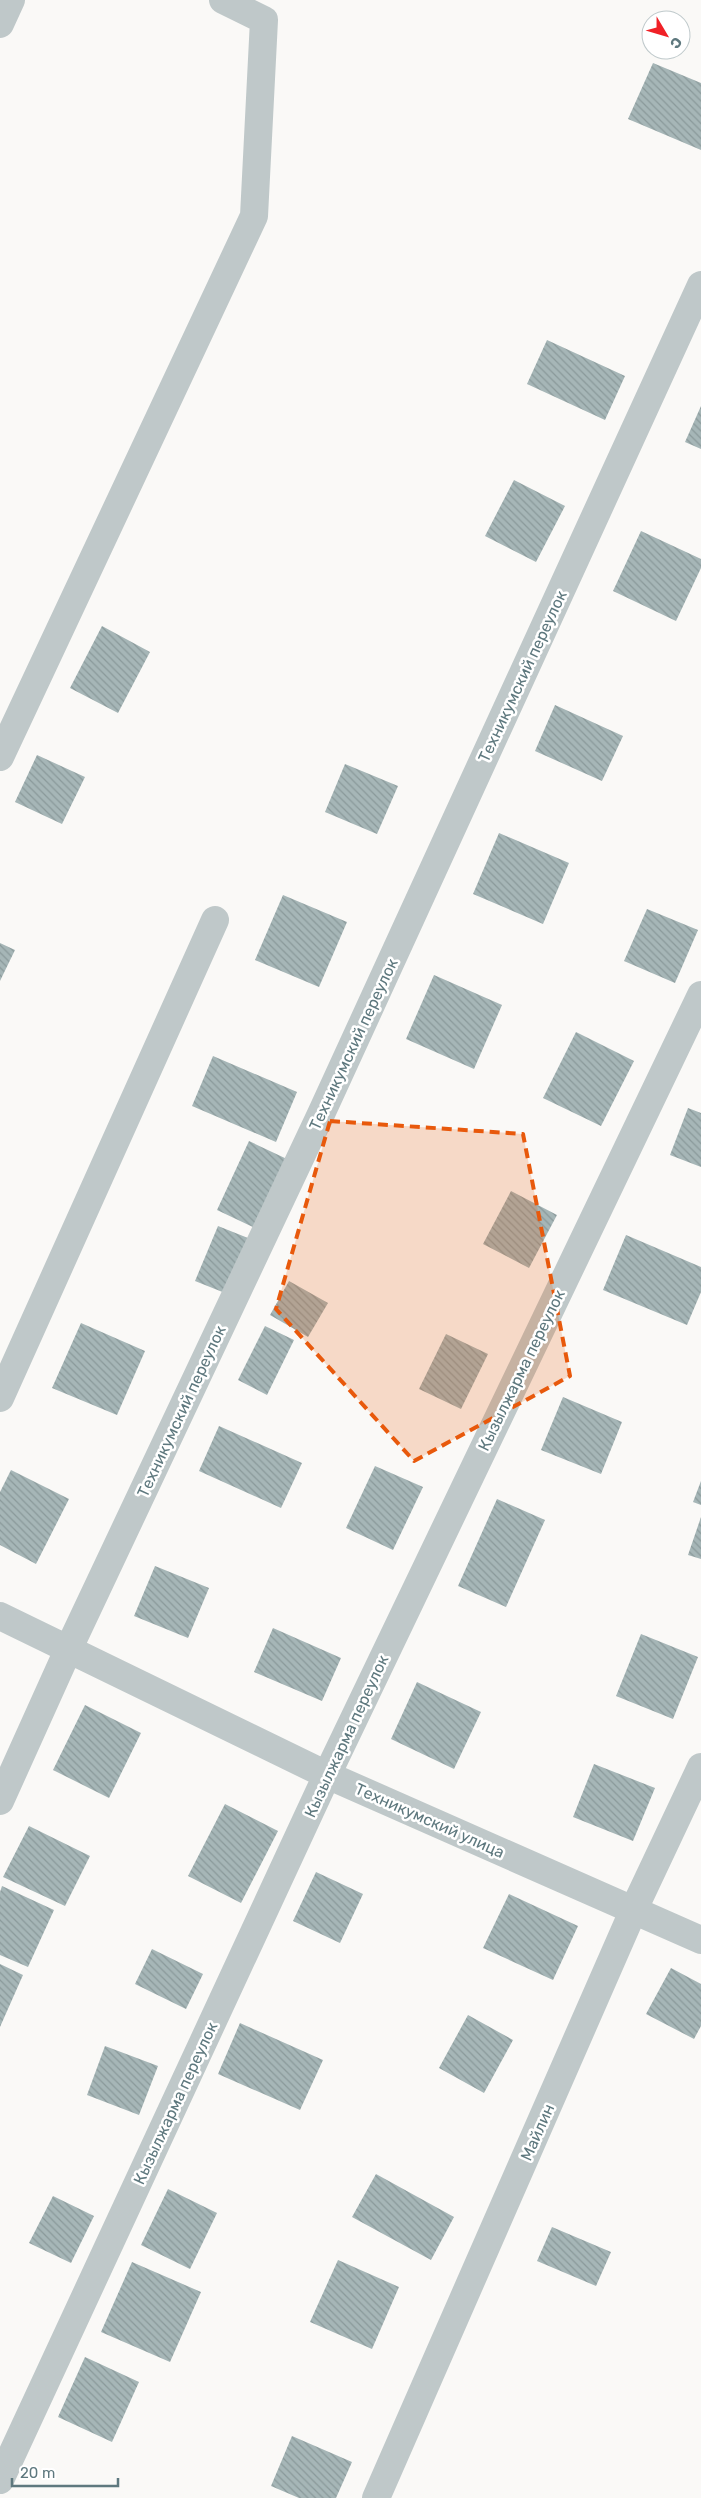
<svg xmlns="http://www.w3.org/2000/svg" width="701" height="2498" font-family="Rubik,sans-serif">
  <defs>
    <pattern id="building-back-hatch" width="6" height="6" patternUnits="userSpaceOnUse" patternTransform="scale(1.25)"><rect width="6" height="6" fill="#a6b6b7"/><path d="M-1 5l2 2M0 0l6 6M5-1l2 2" fill="none" stroke="#8a999a"/></pattern>
  </defs>
  <rect width="100%" height="100%" fill="#faf9f7"/>
  <path fill="url(#building-back-hatch)" d="M653,63L701,83V150L628,119Z
    M547,340L625,376L605,420L527,384Z
    M701,406V449L685,442Z
    M514,480L565,506L536,562L485,536Z
    M641,531L701,559V568L676,621L613,591Z
    M102,626L150,652L118,713L70,688Z
    M555,705L623,736L602,781L535,751Z
    M37,755L85,777L62,824L15,802Z
    M345,764L398,786L377,834L325,812Z
    M499,833L569,863L543,924L473,894Z
    M283,895L347,922L319,987L255,960Z
    M647,909L698,930L675,983L624,961Z
    M0,943L15,950L0,981Z
    M434,975L502,1005L474,1069L406,1039Z
    M576,1032L634,1061L601,1126L543,1098Z
    M213,1056L297,1092L276,1142L192,1106Z
    M688,1108L701,1113V1167L670,1155Z
    M249,1141L289,1160L257,1229L217,1210Z
    M511,1191L557,1215L529,1268L483,1244Z
    M218,1226L248,1238L225,1293L195,1281Z
    M626,1235L701,1267V1292L687,1325L603,1290Z
    M289,1281L328,1303L308,1337L270,1315Z
    M81,1323L145,1351L117,1415L52,1388Z
    M265,1326L294,1340L267,1395L238,1380Z
    M446,1334L488,1354L461,1409L419,1389Z
    M563,1397L622,1422L601,1474L541,1450Z
    M219,1426L302,1463L281,1508L199,1471Z
    M375,1466L423,1487L393,1550L346,1528Z
    M11,1470L69,1499L36,1564L0,1545V1492Z
    M701,1481V1505L693,1502Z
    M497,1499L545,1520L506,1607L458,1586Z
    M701,1517V1559L688,1555Z
    M155,1566L209,1588L188,1638L134,1616Z
    M273,1628L341,1658L322,1701L254,1672Z
    M641,1634L698,1657L673,1719L616,1696Z
    M417,1682L481,1712L454,1769L391,1739Z
    M85,1705L141,1733L109,1798L53,1770Z
    M594,1764L655,1788L633,1841L573,1817Z
    M225,1804L278,1831L241,1903L188,1876Z
    M29,1826L90,1856L65,1906L3,1877Z
    M316,1872L363,1894L340,1943L293,1921Z
    M2,1886L54,1910L28,1967L0,1955V1892Z
    M509,1894L578,1926L553,1980L483,1948Z
    M152,1949L203,1974L186,2009L135,1984Z
    M0,1964L23,1975L0,2027Z
    M671,1968L701,1984V2026L694,2039L646,2014Z
    M468,2015L513,2040L484,2093L439,2068Z
    M240,2023L323,2060L300,2110L218,2074Z
    M105,2046L158,2066L139,2115L87,2095Z
    M376,2174L454,2217L431,2260L352,2217Z
    M168,2189L217,2213L190,2269L141,2245Z
    M53,2196L94,2216L71,2263L29,2243Z
    M552,2227L611,2252L596,2286L537,2261Z
    M338,2260L399,2287L372,2349L310,2322Z
    M132,2262L201,2292L170,2362L101,2332Z
    M85,2357L139,2382L112,2442L58,2417Z
    M292,2436L352,2462L336,2498H299L271,2486Z"/>
  <g fill="none" stroke-linecap="round" stroke-linejoin="round">
    <path stroke="#bfc8c9" stroke-width="28" d="M0,24L11,0
      M0,757L254,216L264,20L223,0
      M0,1398L215,920
      M0,1616L327,1775L701,1940
      M0,1801L69,1648L321,1114L701,285
      M0,2480L327,1775L701,995
      M376,2498L634,1909L701,1767"/>
  </g>
  <path fill="#e8590c" fill-opacity="0.2" stroke="#e8590c" stroke-width="4" stroke-dasharray="10 6" stroke-linejoin="round" d="M330,1121L523,1134L570,1376L414,1461L276,1309Z"/>
  <g text-anchor="middle" stroke-width="5" stroke-linejoin="round" paint-order="stroke">
    <g font-size="16" fill="#5e787e" stroke="#fff">
      <text transform="translate(522 676) rotate(-65)" y="6">Техникумский переулок</text>
      <text transform="translate(353 1044) rotate(-65)" y="6">Техникумский переулок</text>
      <text transform="translate(521 1370) rotate(-64)" y="6">Кызылжарма переулок</text>
      <text transform="translate(181 1411) rotate(-65)" y="6">Техникумский переулок</text>
      <text transform="translate(346 1736) rotate(-65)" y="6">Кызылжарма переулок</text>
      <text transform="translate(430 1820) rotate(24)" y="6">Техникумский улица</text>
      <text transform="translate(175 2103) rotate(-65)" y="6">Кызылжарма переулок</text>
      <text transform="translate(537 2132) rotate(-66)" y="6">Майлин</text>
    </g>
  </g>
  <g transform="translate(666 35) rotate(128)"><circle r="24" fill="#ffffff" stroke="#bfc9cb"/>
  <path d="M0-4L9 19L0 12L-9 19Z" fill="#f02127"/>
  <text y="-8" font-size="14" font-weight="bold" text-anchor="middle" fill="#5e787e">С</text>
  </g>
  <path d="M12 2478v8h106v-8" fill="none" stroke="#5e787e" stroke-width="2.5"/>
  <text x="20" y="2478" font-size="15" fill="#5e787e" stroke="#ffffff" stroke-width="4" paint-order="stroke">20 m</text>
</svg>
